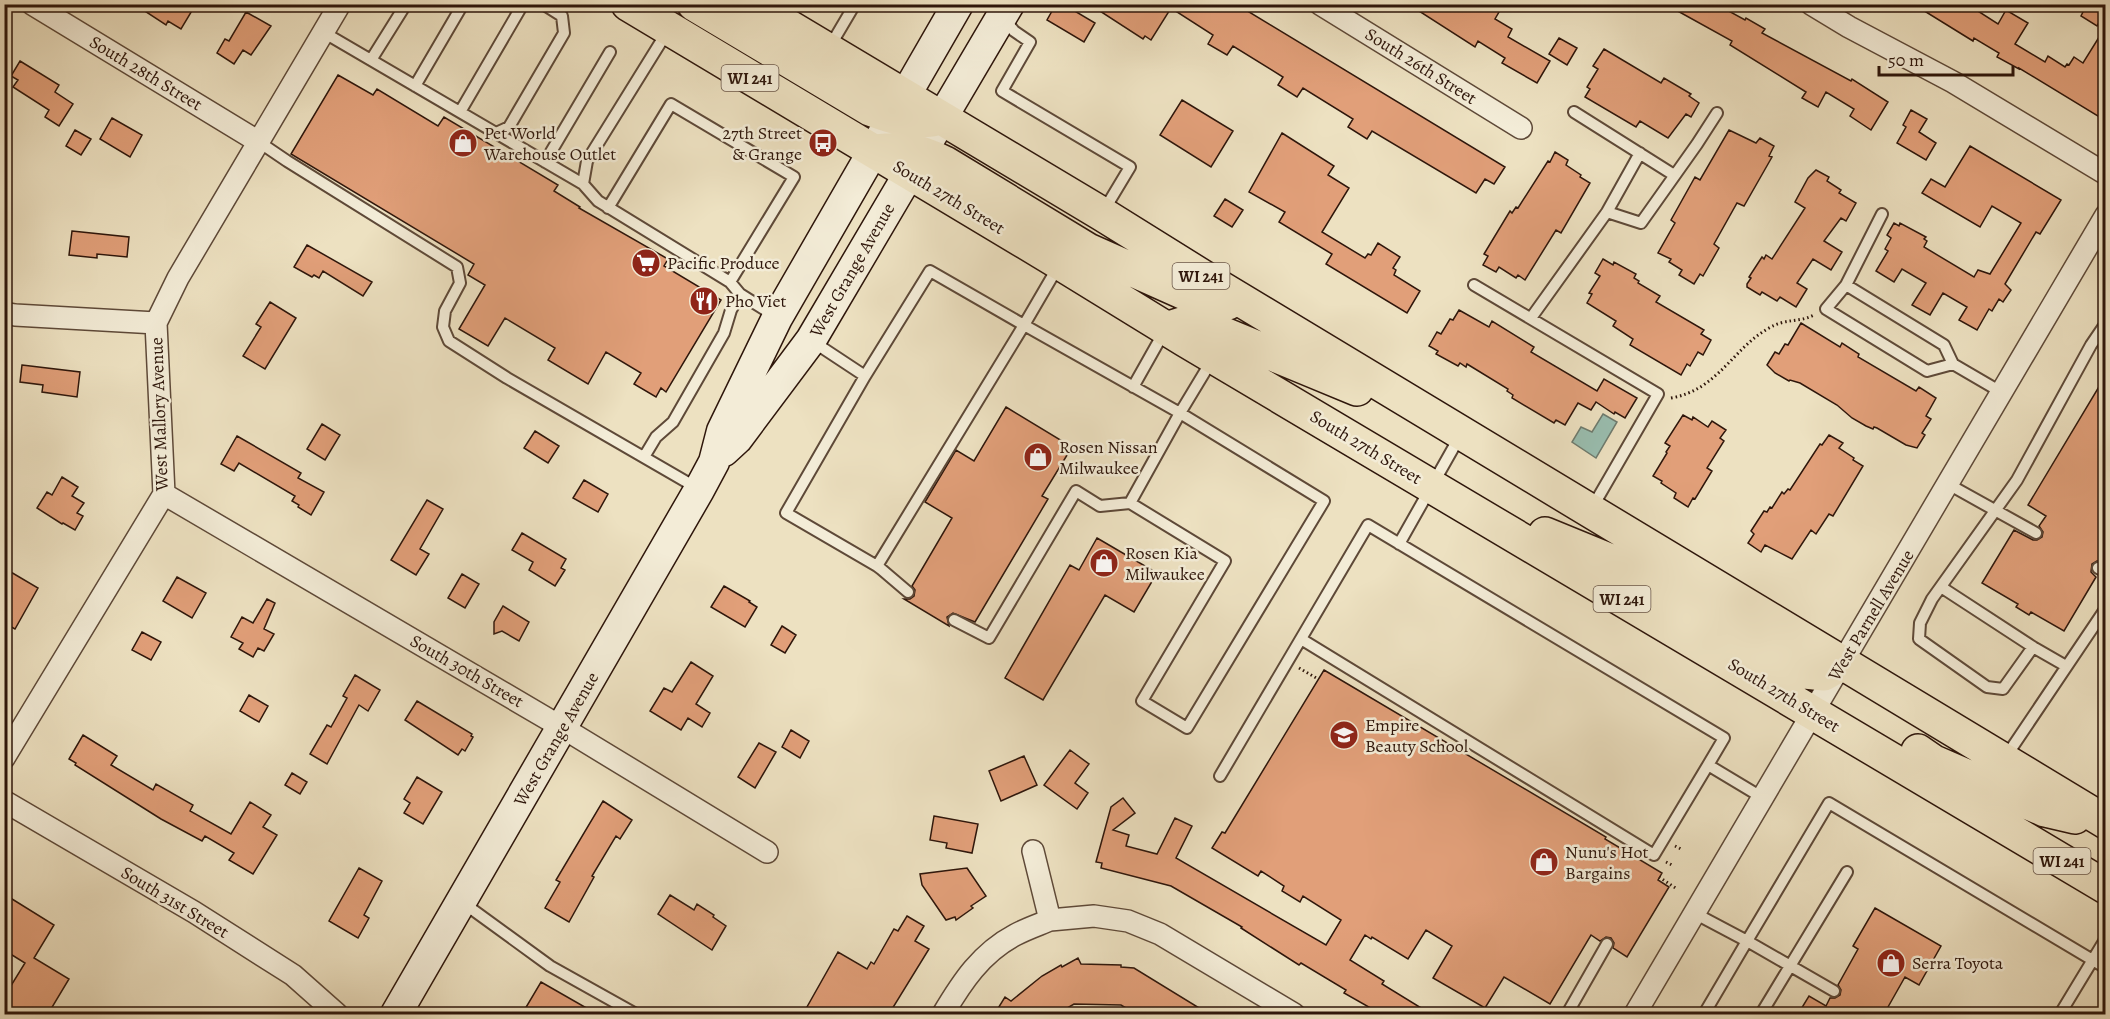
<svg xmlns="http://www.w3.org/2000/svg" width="2110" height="1019" font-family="Alegreya,serif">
  <rect width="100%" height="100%" fill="#ede1c1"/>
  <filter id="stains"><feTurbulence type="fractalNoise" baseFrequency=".00333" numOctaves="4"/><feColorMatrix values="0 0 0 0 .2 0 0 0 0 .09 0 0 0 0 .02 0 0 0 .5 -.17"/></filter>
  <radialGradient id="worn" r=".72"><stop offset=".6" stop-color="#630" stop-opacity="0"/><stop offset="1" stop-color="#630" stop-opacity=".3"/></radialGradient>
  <path fill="#99beb0" stroke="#6e7b6e" stroke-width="1.5" d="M1603,414L1617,422L1596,458L1572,442L1581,427L1592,432Z"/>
  <path fill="#e19f79" stroke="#2e160b" stroke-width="1.5" d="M134,4H196L181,29L168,21L166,25Z
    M1056,4H1063L1095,23L1084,42L1047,20Z
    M1089,4H1236L1505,167L1494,184L1485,179L1476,193L1372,131L1367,139L1348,127L1353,119L1303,88L1297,97L1278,85L1283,77L1233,46L1227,55L1208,44L1213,35L1171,8L1151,40L1145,36L1143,39Z
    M1408,4H1487L1499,12L1495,19L1512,29L1508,37L1550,61L1537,83L1502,63L1505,58L1478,41L1475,47Z
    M1665,4H1716L1745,20L1746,18L1765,29L1762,33L1851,81L1852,79L1888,102L1871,130L1850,116L1854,109L1826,92L1818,107L1802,98L1806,92L1730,45L1732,41Z
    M1913,4H1967L1998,24L2006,10L2028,23L2015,44L2045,62L2048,56L2065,67L2067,64L2069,65L2074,57L2083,63L2106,26V121L2019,68V69L1997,57L1999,53L1974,38L1973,41Z
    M2087,4H2098L2106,9L2097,26L2081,16Z
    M246,12L271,26L251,55L243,50L234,64L217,53L225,39L229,41Z
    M1559,38L1577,48L1567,65L1549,54Z
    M1604,49L1661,83L1664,78L1691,94L1689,96L1699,103L1691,117L1686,114L1668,138L1640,121L1636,127L1585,97L1590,89L1587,87L1598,69L1593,66Z
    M20,61L59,85L55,92L73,104L59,126L45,117L49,110L13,87L18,80L11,76Z
    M338,75L373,95L377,89L438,126L444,117L558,185L554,191L580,207L579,208L668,259L664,266L721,300L666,392L661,388L656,397L634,384L641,373L606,352L588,384L548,360L555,348L505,318L488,346L459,329L485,285L468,275L474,264L291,154Z
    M1182,100L1233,131L1211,167L1160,135Z
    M1911,110L1927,119L1919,132L1936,143L1926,160L1897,143L1906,127L1903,125Z
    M112,118L142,135L130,157L100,139Z
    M75,130L91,139L81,155L66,146Z
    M1729,130L1756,143L1760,138L1774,146L1769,156L1772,157L1744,206L1737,203L1714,244L1719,248L1703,276L1700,274L1694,284L1679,275L1682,270L1669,262L1671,259L1658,253L1675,223L1671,220L1695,177L1700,180Z
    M1282,133L1334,166L1328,175L1349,188L1322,232L1365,258L1368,254L1371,255L1378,243L1400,257L1393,268L1396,270L1394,275L1420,291L1407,313L1326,264L1332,254L1279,222L1285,212L1249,192Z
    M1970,146L2061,200L2040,234L2036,232L2005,284L2011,290L2003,302L1999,299L1992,311L1989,309L1977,330L1959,320L1967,307L1943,293L1930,315L1912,305L1926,283L1902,269L1894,282L1876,271L1888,251L1885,249L1891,238L1887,235L1894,223L1899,226L1900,223L1926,237L1924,239L1927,241L1924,247L1974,277L1978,270L1990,274L2021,223L1992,206L1980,227L1922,193L1931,179L1945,187Z
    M1555,152L1568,160L1566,165L1581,175L1580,177L1590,183L1561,233L1556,230L1525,280L1518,275L1516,278L1499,267L1496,272L1483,265L1488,256L1484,254L1510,211L1512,213L1516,207L1518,208L1548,161L1550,162Z
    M1816,170L1829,177L1827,181L1841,190L1839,193L1856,203L1846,221L1841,218L1824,241L1842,252L1831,270L1813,259L1797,283L1807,289L1796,307L1780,297L1777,301L1762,292L1760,295L1747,287V284L1751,278L1749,277L1762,257L1764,259L1766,255L1772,259L1805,208L1795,202L1808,178Z
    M1225,199L1243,210L1232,227L1214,216Z
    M72,231L129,237L127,257L97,254V258L69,255Z
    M307,245L372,282L363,296L323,271L319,278L314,275L312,277L294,267Z
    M1603,259L1613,265L1614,262L1636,274L1634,278L1639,281L1638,283L1660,296L1656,302L1704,330L1701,334L1711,340L1703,355L1698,352L1690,366L1687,364L1681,375L1630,345L1633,339L1613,326L1616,321L1587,303L1592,294L1589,293L1600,276L1595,273Z
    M270,302L296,318L265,369L243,356L261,327L256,324Z
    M1459,310L1489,327L1492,321L1534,347L1531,352L1597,391L1604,379L1637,398L1625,418L1615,412L1614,414L1596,402L1591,410L1578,403L1565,425L1556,420L1554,423L1512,398L1513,395L1507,391L1508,389L1467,364L1466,367L1460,363L1458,366L1436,354L1438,351L1429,346L1437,332L1441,334L1450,319L1453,320Z
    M1801,323L1840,347L1842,343L1859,354L1858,357L1916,391L1919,387L1936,398L1926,416L1931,419L1922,433L1925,435L1917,448L1906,445L1877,428L1874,427L1873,429L1866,426L1852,418L1837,405L1800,383L1790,380L1789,381L1775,373L1767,365L1775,352L1779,354L1785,344L1788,345Z
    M22,365L80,372L77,397L42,392L43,385L20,382Z
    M2106,375V555L2102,561H2097L2092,564L2091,572L2096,577L2064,631L2031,612L2029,615L2016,607L2018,604L1982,583L2014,530L2033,540H2037L2042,537L2043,532L2039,526L2046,516L2028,505Z
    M1006,407L1072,447L1042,496L1048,499L975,622L953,613L947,617L949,626L904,599H910L914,596L915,590L912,586L952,518L925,502L956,450L974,461Z
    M1683,415L1692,420L1693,417L1708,427L1712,421L1726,430L1720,438L1724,441L1707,468L1712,471L1695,499L1693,498L1688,507L1674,498L1676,493L1661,483L1662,481L1653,476L1667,453L1666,452L1670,446L1665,443Z
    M322,424L340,435L325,460L307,449Z
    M535,431L559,446L548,463L524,448Z
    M1829,435L1843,443L1839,448L1854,458L1853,460L1863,466L1833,516L1829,514L1816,534L1811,530L1792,559L1765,545L1761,552L1748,543L1754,534L1751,531L1764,511L1767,512L1770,507L1772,508L1782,492L1784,494L1788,489L1790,490L1820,444L1822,445Z
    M237,436L301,473L298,478L324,492L311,515L298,507L299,505L292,501L295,496L239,463L234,471L221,464Z
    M62,477L78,487L72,496L84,503L77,513L83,516L75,530L63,523L62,524L37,508L47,492L52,495Z
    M584,480L608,494L598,512L573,498Z
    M427,500L443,509L420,549L429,554L416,575L391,560Z
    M522,533L566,559L561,568L565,570L555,586L529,570L533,562L512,550Z
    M1097,538L1157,573L1134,612L1105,595L1043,700L1005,678L1070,565L1079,570Z
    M4,568L38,588L15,629L4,623Z
    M462,574L479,584L465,608L448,598Z
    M177,577L206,593L192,618L163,601Z
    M724,586L750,601L749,602L757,607L745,627L711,607Z
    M267,599L275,603L264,629L274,634L264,651L258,648L253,657L239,649L243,643L231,637L242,617L253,623Z
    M503,606L529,622L519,641L502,631L494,634V622Z
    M782,626L796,635L785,653L771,645Z
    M142,632L161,642L151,660L132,650Z
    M691,662L713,676L696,704L710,713L702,727L688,718L681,730L650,711L664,688L672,692Z
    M1324,670L1606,837L1605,839L1662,873L1658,880L1669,887L1627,957L1613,948L1614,943L1611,938L1606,937L1600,941L1591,935L1550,1004L1504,977L1485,1008L1433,978L1452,946L1426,930L1408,959L1372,937L1371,939L1365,935L1350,960L1384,981L1382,984L1431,1014H1381L1344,993L1346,990L1301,963L1299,965L1241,928L1242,927L1171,886L1101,868L1102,863L1096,862L1111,807L1123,798L1135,813L1113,830L1129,835L1126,846L1157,854L1175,818L1192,826L1176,858L1326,945L1341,920L1303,896L1300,902L1282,891L1284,886L1261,871L1258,876L1212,848L1222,832L1225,833Z
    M355,675L380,690L368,711L359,705L327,764L310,754L327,725L331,727L347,698L343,696Z
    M249,695L268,706L259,722L240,711Z
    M417,701L472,734L471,736L473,737L465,751L462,749L458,755L405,720Z
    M791,730L809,741L800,758L782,747Z
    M83,735L117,756L111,765L153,790L156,784L193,805L190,811L231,834L250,802L271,815L263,827L277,835L253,874L229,860L234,853L205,836L202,841L161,819L75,765L76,763L69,759Z
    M759,743L776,752L755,788L738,777Z
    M1070,750L1089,764L1075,783L1088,793L1077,809L1044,785Z
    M1024,756L1037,785L1001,801L989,771Z
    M292,773L307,782L300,794L285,785Z
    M417,777L442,792L423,824L404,813L410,803L404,799Z
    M603,801L632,820L620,839L616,836L592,876L594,877L569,922L545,908L560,882L556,880Z
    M934,816L978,824L972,853L946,848L947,843L930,840Z
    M359,868L382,881L364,915L369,918L358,938L329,921Z
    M967,868L986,896L971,906L973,908L956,920L955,917L946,920L922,885L920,874Z
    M4,894L54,925L34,958L69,979L48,1014H4V997L25,963L4,950Z
    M670,895L694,910L697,904L714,915L713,917L726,926L712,950L658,914Z
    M1875,908L1941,946L1919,985L1905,977L1884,1014H1798L1809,996L1826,1006L1830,998H1835L1840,995L1841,990L1838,985L1858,949L1853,946Z
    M907,916L924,926L915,941L929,949L889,1014H803L838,952L867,969L871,962L874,964L894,929L898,931Z
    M1078,958L1081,964L1121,965V967L1134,968L1209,1014H1136L1121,1005L1074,1004L1057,1014H992L997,1010L1005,997L1011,1001L1042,976L1061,965L1062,967Z
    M541,982L597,1014H522Z"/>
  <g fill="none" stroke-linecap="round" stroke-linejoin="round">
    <g stroke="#5e4938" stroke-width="14">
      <path id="lane" d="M1004,19L1014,31L1030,42L1002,91L1130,167L1103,212
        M323,32L583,184
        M667,32L587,161L583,184L598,201L730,282L740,294L775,316
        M829,48L855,4
        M371,60L406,4
        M415,86L463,4
        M460,112L523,4
        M1574,112L1674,175
        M496,133L509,127L564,33L562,16L543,4
        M259,142L287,161L457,267L460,283L445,311L443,327L449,341L507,378L697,488
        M545,162L610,52
        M608,208L671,104L794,177L730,282
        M1607,212L1641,223L1697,144L1717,113
        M1882,214L1846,285L1944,345L1953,364L2001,392
        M1059,265L1024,325L1180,413L1212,360
        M1474,285L1658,394L1592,508
        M1846,285L1826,309L1927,371L1953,364
        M1531,318L1607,212L1640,153
        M812,341L865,376
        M1133,387L1164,332
        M644,457L656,437L673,422L724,333L731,310L740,294
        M1948,484L2036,533
        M1399,544L1460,436
        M877,566L1024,325L930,271L865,376L786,513L877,566L881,569L908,592
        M2098,568L2106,572
        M1941,587L2033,647
        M954,620L989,638L1076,491L1100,506L1130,503L1225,561L1142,701L1187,728L1324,501L1180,413L1130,503
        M1301,639L1654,855L1708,765
        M2066,666L2033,647L2003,689L1987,687L1919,639L1920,623L1932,599L2017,480L2091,345L2106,323
        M2005,758L2106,608
        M1220,776L1368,525L1724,738L1708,765L1763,798
        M462,902L550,966L636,1014
        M1696,914L1747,941L1704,1014
        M1834,991L1747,941L1829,803L2106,968
        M1567,1014L1607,944
        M1761,1014L1847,872
        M2060,1014L2106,938"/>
    </g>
    <g stroke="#5e4938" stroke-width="24">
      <path id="street" d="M32,4L259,142
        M1320,4L1521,128
        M1811,4L1849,27L1953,82L2106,174
        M4,313L15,315L156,323
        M164,494L563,728L767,852
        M4,758L164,494L156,323L178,278L340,4
        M4,801L194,912L293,975L337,1014
        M1050,920L1094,916L1128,921L1160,934L1294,1014
        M943,1014C962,982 981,953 1015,935C1026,929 1038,925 1050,920L1033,851
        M1635,1014L2106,215"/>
    </g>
    <g stroke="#2e160b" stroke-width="33">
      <path id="secondary" d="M724,451L737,439L811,340L1009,4
        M396,1014L699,490L714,462L722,431L777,318L958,4"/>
    </g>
    <g stroke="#2e160b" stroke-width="36">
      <path id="primary" d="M628,4L1060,263L1185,340L2106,887
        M694,4L870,109C891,117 910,123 933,120
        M751,4L1102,214L1216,285L2106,822
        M874,151C905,148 916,149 945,163L1088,250L1189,295L1228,303
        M1166,329L1185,323L1207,327L1357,389
        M1545,534L1638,572L1805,672L1824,674L1843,663
        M1918,751L1934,762L2045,810L2075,817"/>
    </g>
    <path stroke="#2e160b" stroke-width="3" stroke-dasharray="1.5 3" stroke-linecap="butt" d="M1671,398C1718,390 1733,348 1769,328C1786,318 1798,323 1814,315
      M1299,668L1318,679
      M1675,846L1683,850
      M1666,862L1674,866
      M1659,877L1677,889"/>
    <use href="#lane" stroke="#f3ecd7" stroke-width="10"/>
    <use href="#street" stroke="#f3ecd7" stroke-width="21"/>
    <use href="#secondary" stroke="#f3ecd7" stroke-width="30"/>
    <use href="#primary" stroke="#ede1c1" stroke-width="33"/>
  </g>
  <defs>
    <g id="shop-disc" transform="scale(1.5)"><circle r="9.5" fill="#8f2418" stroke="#f3ecd7"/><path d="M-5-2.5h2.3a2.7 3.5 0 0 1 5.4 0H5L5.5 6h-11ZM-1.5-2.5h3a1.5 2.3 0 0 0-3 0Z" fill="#fff"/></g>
    <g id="bus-disc" transform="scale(1.5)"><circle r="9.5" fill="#8f2418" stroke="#f3ecd7"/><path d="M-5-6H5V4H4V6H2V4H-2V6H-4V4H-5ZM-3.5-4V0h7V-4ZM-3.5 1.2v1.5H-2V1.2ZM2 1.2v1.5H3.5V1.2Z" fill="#fff"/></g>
    <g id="supermarket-disc" transform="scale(1.5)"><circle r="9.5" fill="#8f2418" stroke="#f3ecd7"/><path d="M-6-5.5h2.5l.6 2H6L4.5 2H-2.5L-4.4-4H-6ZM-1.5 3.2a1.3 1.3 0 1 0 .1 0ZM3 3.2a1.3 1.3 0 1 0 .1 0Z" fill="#fff"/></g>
    <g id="restaurant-disc" transform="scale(1.5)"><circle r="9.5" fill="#8f2418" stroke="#f3ecd7"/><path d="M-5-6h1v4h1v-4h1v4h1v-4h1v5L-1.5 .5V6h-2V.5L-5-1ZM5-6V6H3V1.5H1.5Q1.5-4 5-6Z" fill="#fff"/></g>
    <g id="school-disc" transform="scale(1.5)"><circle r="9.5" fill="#8f2418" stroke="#f3ecd7"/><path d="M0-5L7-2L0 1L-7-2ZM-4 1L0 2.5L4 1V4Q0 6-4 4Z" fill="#fff"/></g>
  </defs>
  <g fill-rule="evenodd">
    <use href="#shop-disc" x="463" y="143"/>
    <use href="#bus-disc" x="823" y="143"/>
    <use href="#supermarket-disc" x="646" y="263"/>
    <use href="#restaurant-disc" x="704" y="301"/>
    <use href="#shop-disc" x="1038" y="457"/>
    <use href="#shop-disc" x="1104" y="563"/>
    <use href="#school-disc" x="1344" y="735"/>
    <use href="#shop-disc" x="1544" y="862"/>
    <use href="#shop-disc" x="1891" y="963"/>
  </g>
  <g text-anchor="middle" stroke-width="5" stroke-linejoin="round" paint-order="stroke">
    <g fill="#f3ecd7" stroke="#695648" stroke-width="1.5">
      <rect x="721.5" y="65" width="57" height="26" rx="4.5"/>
      <rect x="1172.5" y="263" width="57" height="26" rx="4.5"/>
      <rect x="1593.5" y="586" width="57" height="26" rx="4.5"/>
      <rect x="2033.5" y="848" width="57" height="26" rx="4.5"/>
    </g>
    <g font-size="16" font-weight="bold" fill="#2e160b">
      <text x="750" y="84">WI 241</text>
      <text x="1201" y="282">WI 241</text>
      <text x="1622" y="605">WI 241</text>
      <text x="2062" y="867">WI 241</text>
    </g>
    <g font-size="18" fill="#2e160b" stroke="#f3ecd7">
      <text transform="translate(1421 66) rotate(32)" y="6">South 26th Street</text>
      <text transform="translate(146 73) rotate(31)" y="6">South 28th Street</text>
      <text transform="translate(949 197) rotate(31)" y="6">South 27th Street</text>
      <text transform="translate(852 270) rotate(-60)" y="6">West Grange Avenue</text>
      <text transform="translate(159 414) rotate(-92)" y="6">West Mallory Avenue</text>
      <text transform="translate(1366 447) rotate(31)" y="6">South 27th Street</text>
      <text transform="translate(1871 615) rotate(-59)" y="6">West Parnell Avenue</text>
      <text transform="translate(467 671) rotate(30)" y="6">South 30th Street</text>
      <text transform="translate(1784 695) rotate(31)" y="6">South 27th Street</text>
      <text transform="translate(556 739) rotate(-60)" y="6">West Grange Avenue</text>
      <text transform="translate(175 902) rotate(31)" y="6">South 31st Street</text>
    </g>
    <g font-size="18" fill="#2e160b" stroke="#f3ecd7" text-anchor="start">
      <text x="484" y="139">Pet World<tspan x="484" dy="21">Warehouse Outlet</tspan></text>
      <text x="802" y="139" text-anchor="end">27th Street<tspan x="802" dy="21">&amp; Grange</tspan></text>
      <text x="667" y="269">Pacific Produce</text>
      <text x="725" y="307">Pho Viet</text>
      <text x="1059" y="453">Rosen Nissan<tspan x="1059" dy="21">Milwaukee</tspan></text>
      <text x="1125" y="559">Rosen Kia<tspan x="1125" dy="21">Milwaukee</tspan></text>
      <text x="1365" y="731">Empire<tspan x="1365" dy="21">Beauty School</tspan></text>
      <text x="1565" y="858">Nunu's Hot<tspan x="1565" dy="21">Bargains</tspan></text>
      <text x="1912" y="969">Serra Toyota</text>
    </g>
  </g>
  <rect width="2110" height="1019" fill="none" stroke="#ede1c1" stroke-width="24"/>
  <rect x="6" y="6" width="2098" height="1007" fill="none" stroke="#2e160b" stroke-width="3"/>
  <rect x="12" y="12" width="2086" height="995" fill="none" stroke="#2e160b" stroke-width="1.5"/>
  <path d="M1879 66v9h134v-9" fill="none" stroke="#2e160b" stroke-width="3"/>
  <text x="1888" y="66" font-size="18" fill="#2e160b" stroke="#f3ecd7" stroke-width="4.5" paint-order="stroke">50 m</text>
  <rect width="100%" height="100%" filter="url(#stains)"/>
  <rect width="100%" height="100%" fill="url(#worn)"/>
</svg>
